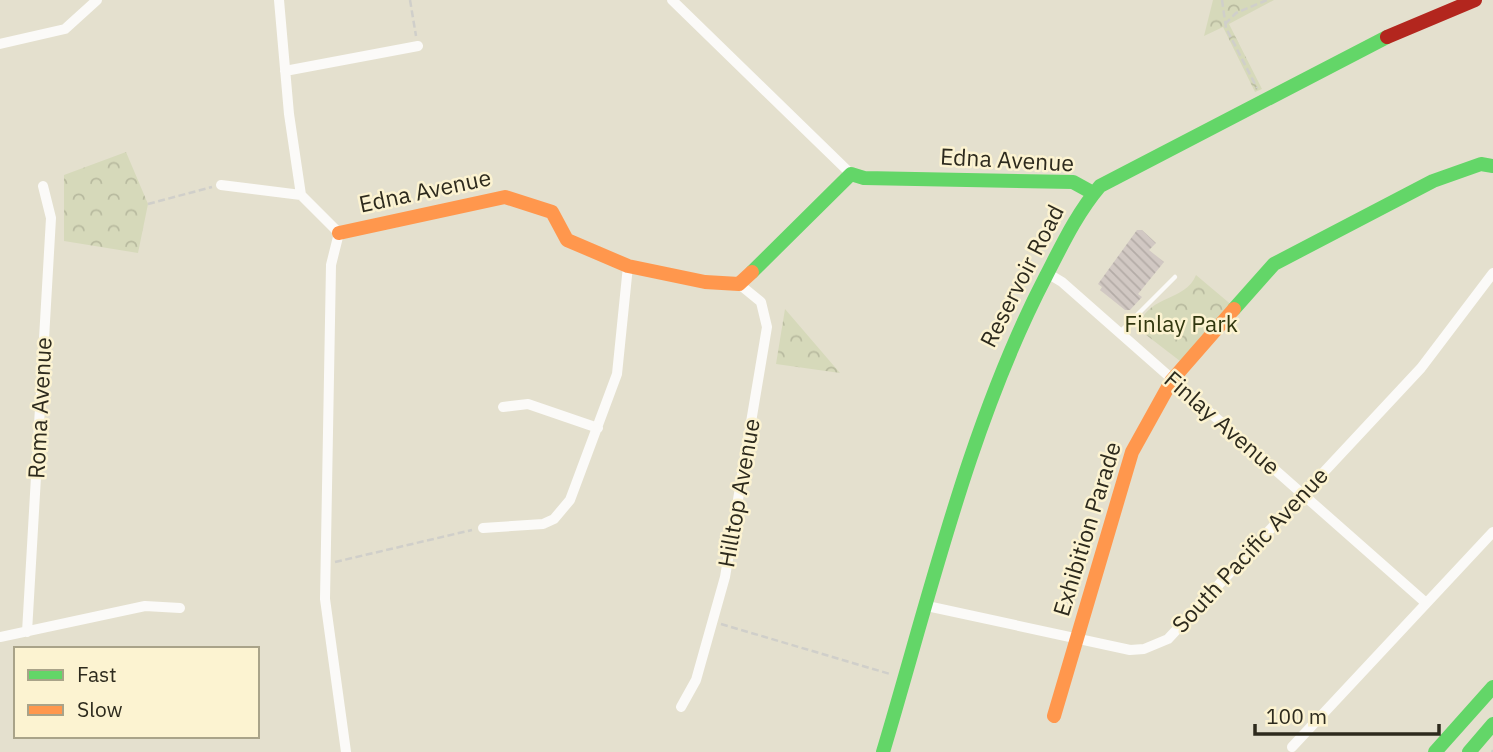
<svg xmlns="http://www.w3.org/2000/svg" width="1493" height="752" font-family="'IBM Plex Sans',sans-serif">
  <defs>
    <pattern id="park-crowns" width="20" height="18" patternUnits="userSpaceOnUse" patternTransform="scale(1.75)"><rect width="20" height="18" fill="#d6d9ba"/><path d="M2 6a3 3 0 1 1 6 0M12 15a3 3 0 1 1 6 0" fill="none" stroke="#b8ba9f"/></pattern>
    <pattern id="building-back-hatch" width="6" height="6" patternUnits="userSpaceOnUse" patternTransform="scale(1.75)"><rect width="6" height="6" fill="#d1c8c3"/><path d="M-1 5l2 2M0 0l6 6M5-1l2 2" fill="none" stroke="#b4aca7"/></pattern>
  </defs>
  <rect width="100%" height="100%" fill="#e4e0ce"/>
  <path fill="url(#park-crowns)" d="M1213,0H1274L1229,24L1262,89L1255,92L1223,27L1204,36Z
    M126,152L148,204L138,253L64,241V175Z
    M1196,275L1234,307L1180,361L1141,331L1139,325C1150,294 1185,302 1196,275Z
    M785,309L840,373L776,364Z"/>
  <path fill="url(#building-back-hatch)" d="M1137,230H1142L1156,243L1149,250L1164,262L1138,294L1142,297L1130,310H1125L1100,290L1102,287L1098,284Z"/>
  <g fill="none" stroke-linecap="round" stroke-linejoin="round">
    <path stroke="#d0cfca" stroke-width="2.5" stroke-dasharray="7 3.5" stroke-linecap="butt" d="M410,0L416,36
      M1222,0L1226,28L1257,88
      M1225,24L1236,13L1267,0
      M148,204L212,187
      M335,562L472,530
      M721,624L890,674
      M1492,752L1493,750"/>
    <path stroke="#fbfaf8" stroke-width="4.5" d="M1120,332L1175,277"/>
    <path stroke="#fbfaf8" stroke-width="10" d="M279,0L289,114L301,195L339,233L331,265L325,599L346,752
      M672,0L851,174
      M0,44L65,29L97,0
      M285,71L418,46
      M221,185L301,195
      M1047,273L1062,282L1426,603
      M503,407L528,404L598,428
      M483,528L543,524L554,519L570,500L617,374L628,266
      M927,606L1130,650L1144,649L1168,639L1421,368L1493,273
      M27,632L51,218L43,186
      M0,637L145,606L180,608
      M681,707L696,680L725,577L767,327L761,302L739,284
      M1292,747L1493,532"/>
    <path stroke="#63d668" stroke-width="14" d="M752,272L851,174L864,178L1073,182L1093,193
      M1234,309L1274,264L1433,181L1481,164L1493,166
      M883,752C930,595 970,422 1046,276C1062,245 1077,213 1100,186L1387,37
      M1435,752L1493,687
      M1469,752L1493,724"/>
    <path stroke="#ff974d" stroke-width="14" d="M339,233L505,197L552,212L567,240L628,266L705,282L739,284L752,272
      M1054,716L1132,452L1172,380L1234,309"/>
    <path stroke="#b3261e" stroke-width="14" d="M1387,37L1475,0"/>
  </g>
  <g text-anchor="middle" stroke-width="5" stroke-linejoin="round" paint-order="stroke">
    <g font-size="23" fill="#2d2a1d" stroke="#fcf3d1">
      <text transform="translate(1007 160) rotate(3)" y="8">Edna Avenue</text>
      <text transform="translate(425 191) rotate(-12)" y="8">Edna Avenue</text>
      <text transform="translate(1022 276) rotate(-63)" y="8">Reservoir Road</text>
      <text transform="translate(40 408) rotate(-87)" y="8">Roma Avenue</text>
      <text transform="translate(1222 423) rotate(41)" y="8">Finlay Avenue</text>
      <text transform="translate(739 493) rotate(-80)" y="8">Hilltop Avenue</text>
      <text transform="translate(1087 529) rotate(-73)" y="8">Exhibition Parade</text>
      <text transform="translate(1250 550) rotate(-47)" y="8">South Pacific Avenue</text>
    </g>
    <g font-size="23" fill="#31370f" stroke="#fcf3d1">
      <text x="1181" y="332">Finlay Park</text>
    </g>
  </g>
  <rect x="14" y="647" width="245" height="91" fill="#fcf3d1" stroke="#a9a389" stroke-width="2"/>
  <rect x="28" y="670" width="35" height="10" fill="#63d668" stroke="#a9a389" stroke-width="2"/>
  <text x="77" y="682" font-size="21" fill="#2d2a1d">Fast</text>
  <rect x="28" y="705" width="35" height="10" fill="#ff974d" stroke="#a9a389" stroke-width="2"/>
  <text x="77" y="717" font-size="21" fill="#2d2a1d">Slow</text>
  <path d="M1255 724v10h184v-10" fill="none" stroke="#2d2a1d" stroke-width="3.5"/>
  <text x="1266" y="724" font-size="21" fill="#2d2a1d" stroke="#fcf3d1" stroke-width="5" paint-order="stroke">100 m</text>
</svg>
